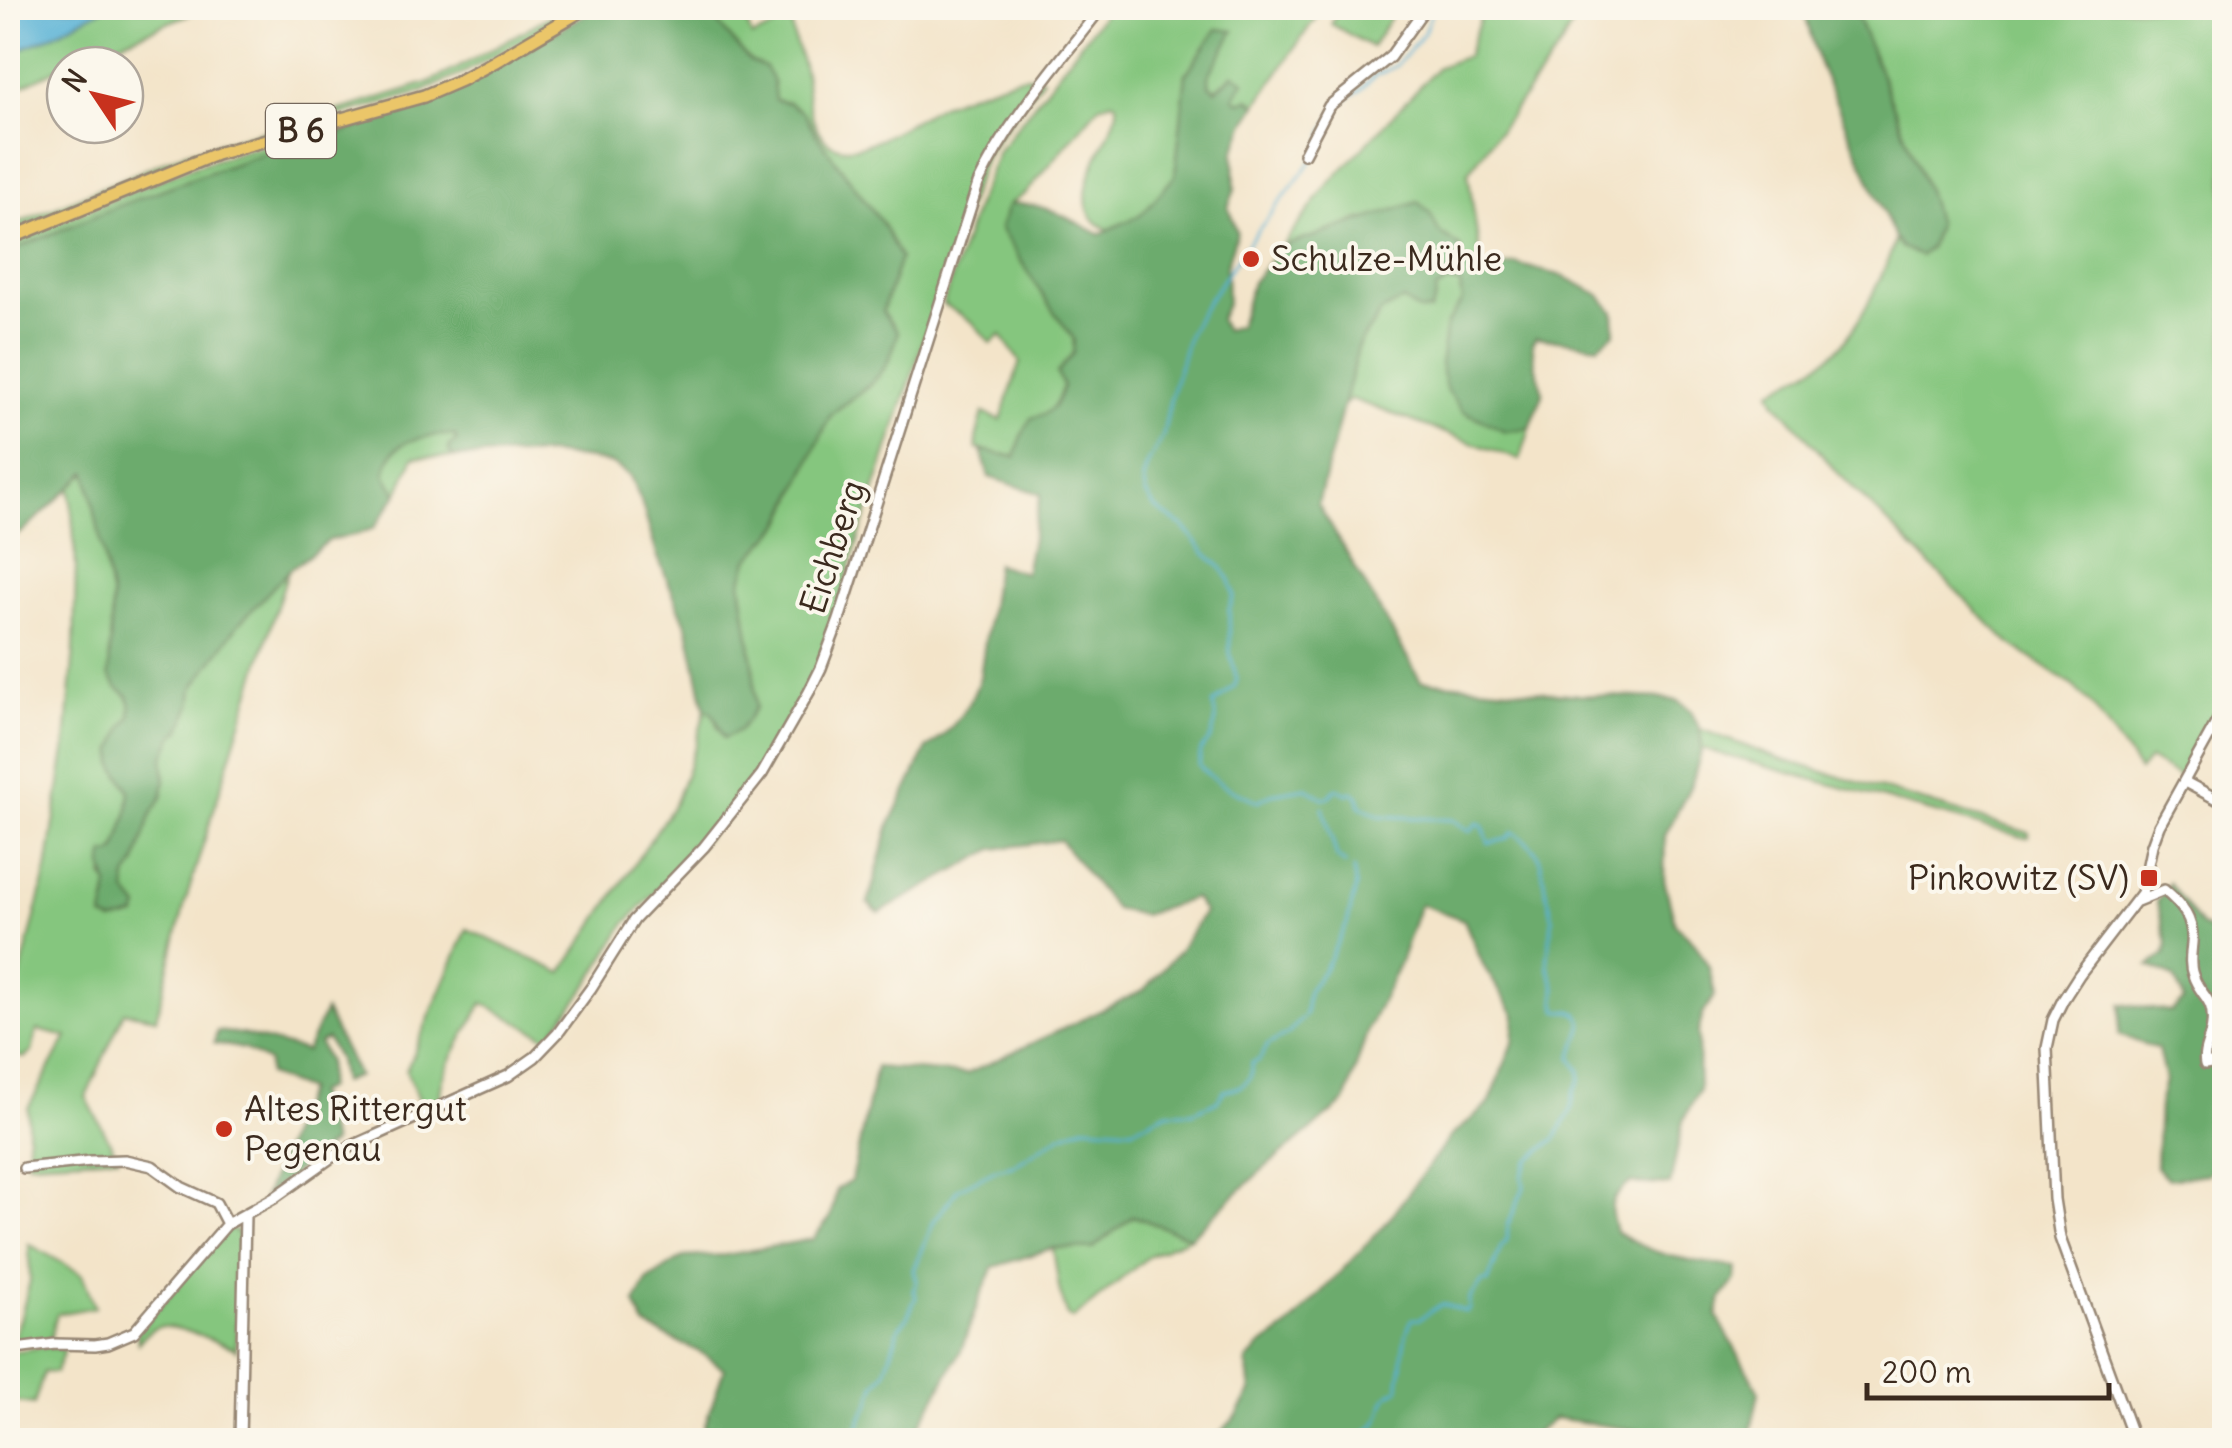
<svg xmlns="http://www.w3.org/2000/svg" width="2232" height="1448" font-family="Delius,sans-serif">
  <rect width="100%" height="100%" fill="#fbf7ec"/>
  <filter id="ink" filterUnits="userSpaceOnUse"><feTurbulence type="fractalNoise" baseFrequency=".01" numOctaves="2"/><feDisplacementMap in="SourceGraphic" scale="20" xChannelSelector="R" yChannelSelector="G"/><feConvolveMatrix kernelMatrix="1 2 1 2 8 2 1 2 1" color-interpolation-filters="sRGB"/></filter>
  <filter id="wash" filterUnits="userSpaceOnUse"><feTurbulence type="fractalNoise" baseFrequency=".0048" numOctaves="4" result="noise"/><feDisplacementMap in="SourceGraphic" scale="40" xChannelSelector="R" yChannelSelector="G"/><feGaussianBlur stdDeviation="2.25" result="paint"/><feColorMatrix in="noise" values="0 0 0 0 0 0 0 0 0 0 0 0 0 0 0 0 0 1.4 0 .05"/><feComposite in="paint" operator="in"/></filter>
  <g filter="url(#wash)">
    <rect width="100%" height="100%" fill="#f3e4c9"/>
    <path fill="#85c67e" stroke="#60784e" stroke-width="2.5" d="M104,8H196L197,11L65,65L8,93V54L45,39Z
      M564,8H578L460,75L422,92L186,160L8,234V227L184,153L350,107L427,83L456,69Z
      M718,8H742L752,37L773,28L775,8H806L793,16C789,33 800,52 804,69C806,76 806,84 807,92C819,192 888,133 939,106C958,97 978,91 998,84C1011,79 1029,72 1043,79L995,141L986,155L972,192L856,547L831,634L814,673L764,766L702,843L626,923L586,988L548,1038L483,1003C471,1025 435,1077 441,1100L424,1110L406,1071L467,929L562,973L675,803L696,745L705,710C716,712 716,718 718,728L756,707L753,664L741,584L748,560L782,524L829,418C837,407 849,401 860,393C884,375 891,361 898,332L882,312L900,258L882,223L817,136L804,113L789,103L774,100L773,81L750,61L720,26Z
      M1108,8H1322L1257,104L1249,99L1239,103L1209,84V75L1233,31L1217,29L1186,74L1175,176L1141,215L1109,230C1104,227 1099,225 1095,221C1073,198 1097,158 1108,135C1113,124 1118,116 1117,104L1112,101L1099,106L1026,193L1009,204L1000,228L1047,302L1074,339L1073,353L1058,373L1063,386L1058,401L1048,414L1023,433L1015,457L977,449L976,439L983,413L1001,420L1020,362L1001,335L991,343L972,322L943,304L978,200L998,151Z
      M1341,8H1397L1372,47L1331,24Z
      M1484,8H1582L1559,49L1468,173L1482,269L1471,271L1464,266L1461,248L1439,232L1430,213L1363,219L1282,247L1326,187L1438,67L1467,56Z
      M1854,8H2224V702L2180,777L2149,759L2139,771L2092,705L2073,686L2009,643L1838,473L1776,402L1771,391C1795,377 1825,364 1843,343C1860,323 1890,263 1895,238L1901,247L1928,193Z
      M515,56L452,93L405,112L332,136L262,154L118,206L8,252V243L189,168L250,149L405,108L451,90Z
      M1448,282L1460,284L1462,301L1446,325L1505,431L1530,428L1520,460L1351,399L1343,406L1359,344L1381,312L1403,300L1419,311L1435,300L1436,290Z
      M446,434L456,436V441L449,446V450L454,457H414L397,495L385,475C392,437 415,439 446,434Z
      M87,471L112,598L109,675L117,687L128,696L131,707L130,718L123,727L114,750V765L130,791L128,812L116,850L111,854L103,876L109,886L103,917L112,922L136,916L139,908L126,892L127,877L135,865L151,815L162,797L165,781L163,758L174,734L180,731L191,705L193,688L237,626L288,571L185,903L156,1018L124,1012L86,1097L118,1157L28,1162V1108L67,1037L37,1030L32,1052L24,1058L16,1056L8,1042V1010H11L47,870L66,744L74,649L76,565L70,487Z
      M1700,729L1777,758L2029,833V837L2026,838L1702,749Z
      M1133,1216L1190,1237L1150,1255L1073,1319L1068,1317L1059,1288L1053,1248H1092Z
      M230,1229L236,1231L239,1237L236,1350L234,1348C214,1341 178,1325 158,1327C149,1329 144,1336 138,1343L137,1333L224,1230Z
      M29,1244L82,1274L95,1307L57,1314L50,1340L10,1344L20,1320L30,1281Z
      M42,1347L65,1349L55,1373L44,1372L34,1404L8,1401V1354L16,1351Z"/>
    <path fill="#6cab6d" stroke="#546a46" stroke-width="2.5" d="M595,8H718L720,26L750,61L765,67L773,81L775,100L789,103L804,113L817,136L882,223L900,258L882,312L898,332C891,360 884,375 860,392C849,401 837,407 829,418L781,524L748,560L741,584L753,664L756,707L741,729L724,738C718,728 718,713 705,710L688,629L657,555L641,501L630,476L612,464L590,459L547,454L454,457L449,451V446L456,441V436C446,434 441,435 431,436C404,441 391,444 385,474L397,495L374,528L359,534L330,540L288,571L237,626L193,688L191,705L180,731L174,735L163,758L165,781L162,797L151,815L135,865L127,877L126,892L139,908L136,916L113,922L103,917C104,908 109,897 108,888C108,873 99,870 105,853L111,854L116,850L128,812L130,791L114,765V750L123,727L130,718L131,707L128,696L116,687L109,675L112,598L87,472L25,530L8,540V252L118,206L193,178L262,154L332,136L405,112L452,93Z
      M1803,8H1854L1928,193L1937,225L1930,247L1920,256L1901,247L1895,238L1819,64Z
      M1217,29L1234,31L1209,75V84L1216,90L1234,74L1244,81L1234,98L1239,102L1249,99L1257,104L1245,125L1234,152L1235,190L1228,207L1237,232L1226,267L1227,302L1219,320L1225,330L1239,326L1252,282L1282,247L1418,202L1430,213L1439,232L1461,248L1464,265L1471,271L1516,264L1563,276L1600,295L1614,312L1615,333L1598,346L1536,337L1532,343L1535,364L1543,393L1530,428L1505,431L1463,411L1447,391L1440,365L1446,325L1462,301L1460,284L1448,282L1436,290L1435,299L1430,311H1419L1403,300L1381,312L1359,344L1318,504L1421,681L1579,695L1662,698L1678,701L1691,711L1700,729L1702,749L1692,783L1665,836L1664,879L1675,924L1695,943L1709,967L1715,995L1703,1014L1698,1033L1699,1090L1683,1121L1670,1185L1630,1183C1608,1200 1609,1206 1616,1232C1655,1258 1692,1260 1737,1268L1736,1280L1721,1299L1717,1316L1759,1392L1749,1440H1677L1642,1431L1554,1418L1537,1432L1534,1440H1213L1236,1417L1251,1392L1247,1361L1260,1347L1287,1328L1383,1227L1450,1137L1489,1104L1513,1043L1515,1015L1484,967L1464,920L1420,904L1400,962L1368,1029L1345,1102L1262,1170L1190,1237L1133,1216L1092,1249L1053,1248L994,1267L982,1292L961,1350L912,1440H700L724,1369L700,1352L645,1326L635,1303L647,1281L683,1257L726,1255L813,1239L830,1218L837,1189L851,1181L876,1067L967,1074L1144,990L1179,951L1204,912L1194,898L1144,915L1115,909L1060,840L994,849L879,913L868,903L890,824L927,748C951,733 973,703 980,677L996,564L1025,573L1041,494L989,477L981,450L1015,457L1023,433L1031,418C1053,413 1056,407 1063,386L1057,373L1073,353L1074,339L1047,302L1000,228L1009,204C1043,201 1070,219 1099,234L1141,215L1175,176L1186,74Z
      M2169,883L2201,926L2224,936V1155L2207,1174L2168,1179L2156,1167L2159,1106L2165,1080L2158,1049L2119,1035L2121,1004L2171,1012L2184,1001L2174,977L2149,966L2165,954L2167,943L2157,902Z
      M325,1011L358,1076L342,1082L338,1060L327,1039L319,1043L328,1062L327,1088L316,1093L332,1143L264,1197L307,1090L268,1075V1062L244,1049L214,1043L217,1031L242,1034L306,1051Z"/>
    <path fill="#58b2d6" stroke="#4a6e7a" stroke-width="2.5" d="M8,8H104L45,39L8,54Z"/>
    <g fill="none" stroke-linecap="round" stroke-linejoin="round">
      <path stroke="#58b2d6" stroke-width="2.5" d="M1323,808L1337,857L1346,864
        M856,1440L862,1417L870,1402L875,1385L885,1372L899,1328L907,1318L916,1297L913,1290L917,1281L914,1270L934,1221L958,1189L997,1169L1014,1165L1061,1135L1084,1126L1132,1129L1168,1112H1193L1217,1101L1224,1091C1241,1088 1254,1082 1252,1063L1259,1060L1268,1045L1288,1034L1305,1015L1308,991L1323,971L1347,924L1356,887L1353,869
        M1360,1440C1365,1431 1371,1430 1377,1422C1386,1409 1380,1395 1399,1389C1398,1379 1402,1372 1402,1362C1403,1346 1405,1335 1412,1319H1419L1442,1304L1466,1312L1469,1309V1299L1483,1281L1488,1282L1501,1247L1507,1241L1508,1226L1524,1187L1522,1177L1528,1161L1556,1138L1571,1110L1574,1091L1580,1080V1071C1577,1067 1573,1061 1572,1057C1572,1046 1594,1019 1574,1012C1568,1010 1563,1012 1558,1010C1554,1001 1556,996 1555,988C1554,980 1549,973 1548,965C1546,951 1552,934 1552,919C1552,904 1545,895 1544,881C1541,854 1537,848 1513,832L1507,839L1489,843L1483,827L1478,823L1470,831L1453,820L1380,816L1360,806L1359,797L1353,792L1347,794L1336,788L1329,797L1323,798L1307,788L1271,794L1258,801C1235,792 1216,784 1199,766L1201,750L1211,738L1216,720L1213,704L1234,687L1237,680L1230,653L1229,610L1234,595L1230,580L1220,566L1205,553L1184,527L1155,508L1146,494L1143,479L1147,465L1163,436L1171,396L1189,333L1203,308L1246,246L1321,149L1324,131L1339,104L1359,91L1374,76L1396,66L1424,33L1433,8"/>
    </g>
  </g>
  <g filter="url(#ink)">
    <g fill="none" stroke-linecap="round" stroke-linejoin="round">
      <g stroke="#978774" stroke-width="14">
        <path id="minor" d="M1304,154L1329,106L1390,57L1425,8
          M2185,782L2224,803
          M2137,901L2164,890C2182,905 2194,919 2192,943C2191,954 2189,965 2193,975C2200,997 2215,997 2212,1025C2211,1039 2202,1050 2205,1064L2217,1062L2224,1058
          M24,1168L91,1161L125,1160L152,1166L181,1187L216,1203L227,1224
          M8,1350L55,1344L95,1345L108,1343L134,1332L227,1224L274,1198L339,1152L508,1076L535,1057L558,1033L591,988L634,920L704,847L762,774L809,692L821,668L839,620L978,184C1008,120 1058,64 1101,8
          M240,1440L245,1215
          M2134,1440L2060,1238L2054,1199L2047,1048L2053,1020L2063,1000L2079,975L2142,893L2152,845L2159,826L2224,709"/>
      </g>
      <g stroke="#978774" stroke-width="16">
        <path id="major" d="M8,239L216,154L424,96L461,80L494,62L586,8"/>
      </g>
      <use href="#minor" stroke="#fff" stroke-width="9"/>
      <use href="#major" stroke="#ebc669" stroke-width="11"/>
    </g>
  </g>
  <g fill="#c8321e" stroke="#fbf7ec" stroke-width="4">
    <circle cx="1251" cy="259" r="10"/>
    <rect x="2139" y="868" width="20" height="20" rx="5"/>
    <circle cx="224" cy="1129" r="10"/>
  </g>
  <g text-anchor="middle" stroke-width="8" stroke-linejoin="round" paint-order="stroke">
    <rect fill="#fbf7ec" stroke="#75685c" stroke-width="2.5" x="266" y="104" width="70" height="54" rx="8"/>
    <g font-size="32" font-weight="bold" fill="#3b2a1e">
      <text x="301" y="142">B 6</text>
    </g>
    <g font-size="35" fill="#3b2a1e" stroke="#fbf7ec" text-anchor="start">
      <text x="1271" y="271">Schulze-Mühle</text>
      <text x="2129" y="890" text-anchor="end">Pinkowitz (SV)</text>
      <text x="244" y="1121">Altes Rittergut<tspan x="244" dy="40">Pegenau</tspan></text>
    </g>
    <g font-size="35" fill="#3b2a1e" stroke="#fbf7ec">
      <text transform="translate(833 547) rotate(-72)" y="12">Eichberg</text>
    </g>
  </g>
  <rect width="2232" height="1448" fill="none" stroke="#fbf7ec" stroke-width="40"/>
  <g transform="translate(95 95) rotate(305)"><circle r="48" fill="#fbf7ec" stroke="#aea59a" stroke-width="2.5"/>
  <path d="M0-8L18 38L0 25L-18 38Z" fill="#c8321e"/>
  <text y="-15" font-size="28" font-weight="bold" text-anchor="middle" fill="#3b2a1e">N</text>
  </g>
  <path d="M1867 1383v15h242v-15" fill="none" stroke="#3b2a1e" stroke-width="5"/>
  <text x="1882" y="1383" font-size="30" fill="#3b2a1e" stroke="#fbf7ec" stroke-width="8" paint-order="stroke">200 m</text>
</svg>
